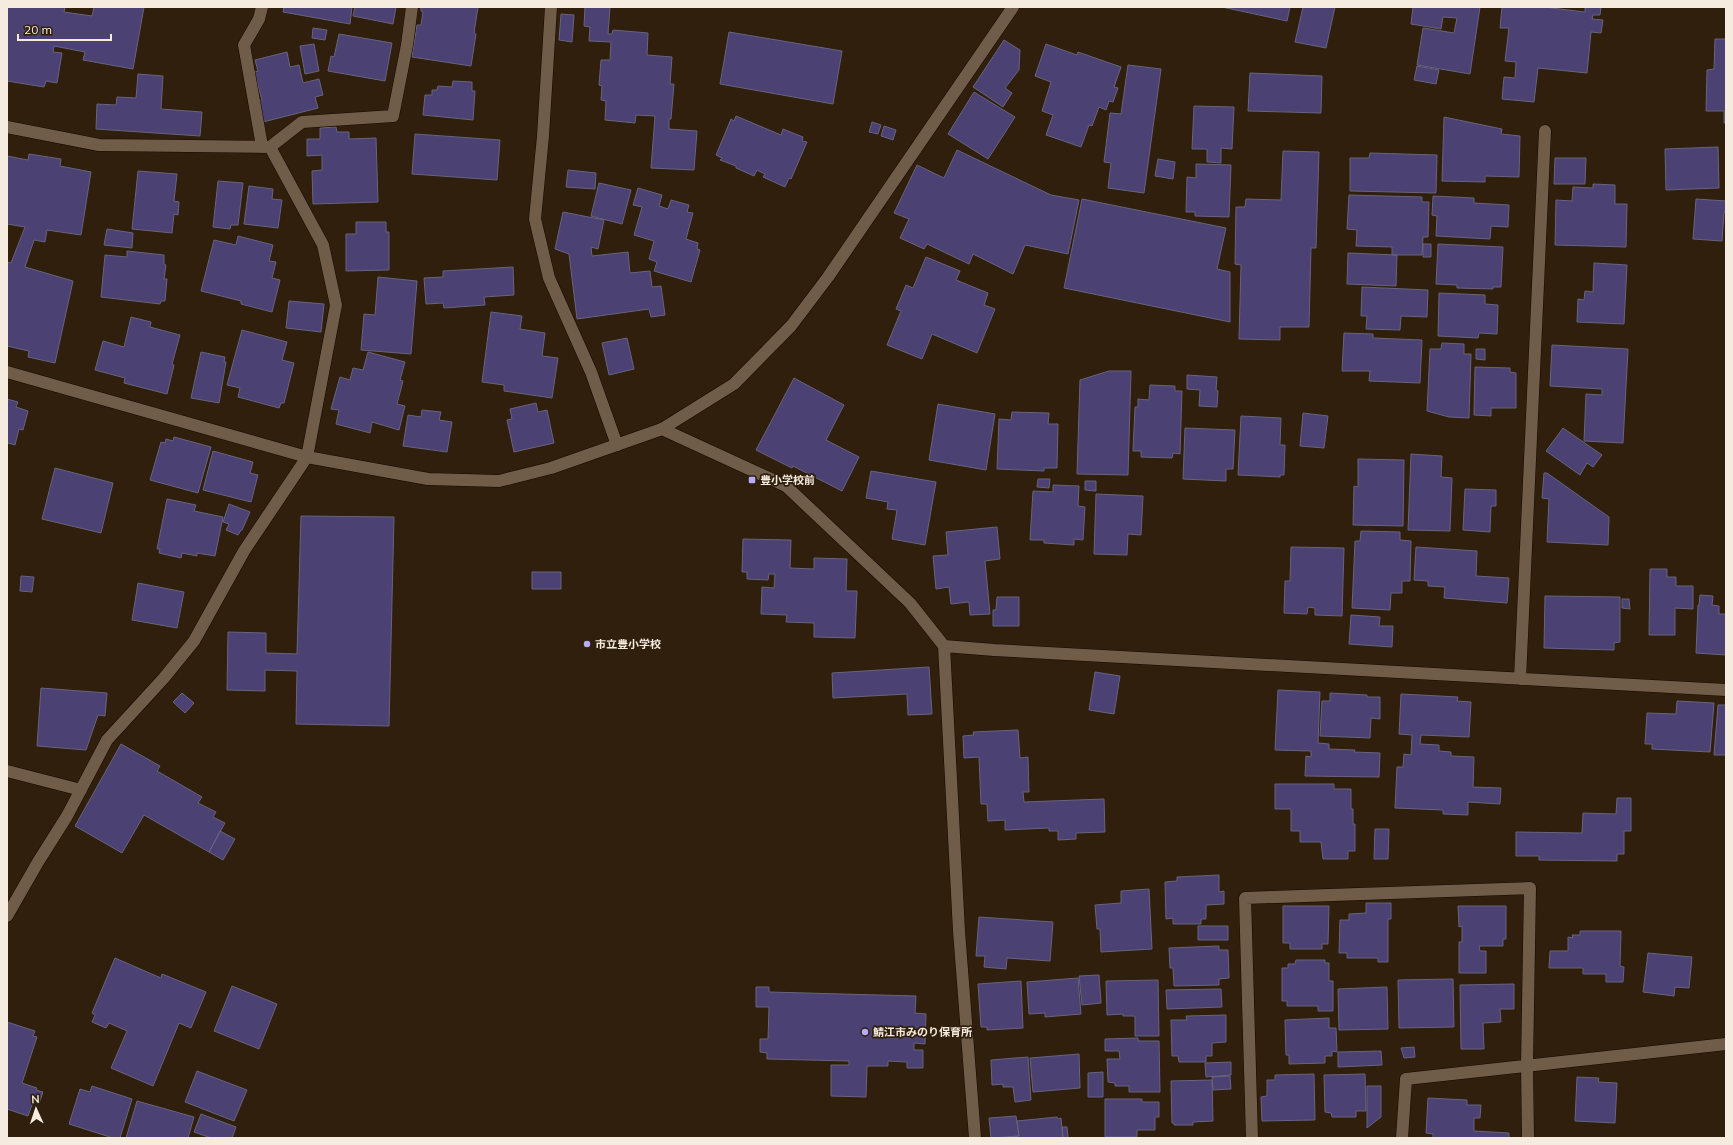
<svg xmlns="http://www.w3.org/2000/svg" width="1733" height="1145" font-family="Mulish,'Noto Sans JP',sans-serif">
  <rect width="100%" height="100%" fill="#2f1f0c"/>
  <path fill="#4b4173" stroke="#67647d" d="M7,7H65L64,12L92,16L94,7H144L133,69L83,60L85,52L54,46L53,52L62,53L57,83L46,81L44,87L7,81Z
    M284,7H352L350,24L283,12Z
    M355,7H396L393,24L353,16Z
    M421,7H478L474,33L476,34L471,66L412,57L417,25H421L423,12L421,11Z
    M585,7H610L608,34H612L613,30L648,33L647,55L672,57L670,84H674L671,119H669V129L697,131L694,170L651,168L655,116L636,115L635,123L605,120L606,101L601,100L602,86L599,85L601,60H610L611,42L589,41L590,27L584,26Z
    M1222,7H1290L1287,21Z
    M1303,7H1335L1326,48L1295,42Z
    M1413,7H1480L1470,74L1417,65L1423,28L1454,33L1457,18L1443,17L1441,29L1411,24Z
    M1502,7H1543L1585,12V7H1601L1600,15H1593L1592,19L1603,20L1601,33L1591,32L1587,73L1538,68L1534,102L1502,99L1504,77L1515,78L1516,62L1505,61L1509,28H1500Z
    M561,14L574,15L572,42L559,40Z
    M313,28L327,30L325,40L312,38Z
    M729,32L842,51L833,104L720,84Z
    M339,34L392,43L385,81L328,71L331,56L334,57Z
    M1715,39H1726V123H1724V111H1706L1707,70L1714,69Z
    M1004,40L1020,50L1019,70L1005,88L1012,93L1003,107L973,87Z
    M314,44L319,71L305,74L300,46Z
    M1046,44L1077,55L1078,52L1121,67L1114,87L1118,88L1113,102L1109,101L1106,110L1099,107L1092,126L1089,125L1081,147L1046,135L1053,115L1042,111L1051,82L1035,76Z
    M287,52L290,67L299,65L303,83L319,79L323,95L315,97L318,108L263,122L258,101L262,100L254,72L258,71L255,60Z
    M1128,65L1161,69L1144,193L1108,188L1111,163L1104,162L1110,113L1121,114Z
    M1417,66L1439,70L1436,84L1414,80Z
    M1250,73L1322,76L1321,113L1248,111Z
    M138,74L163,76L161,109L202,112L200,136L96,129L97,104L116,105L117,97L136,98Z
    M453,81L472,82V91H475L473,120L423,115L425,95H432V90H437L438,86L452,87Z
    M974,92L1015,117L988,159L948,134Z
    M1194,106L1234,107L1232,149L1221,148V163L1207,162V149H1192Z
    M736,116L781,135L783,129L803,137L802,141L807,142L791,179L789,178L785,187L763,177L765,174L757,170L754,176L736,168V166L720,160L722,158L716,155L731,119L734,121Z
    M1444,117L1502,129L1501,134L1520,136L1519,177L1485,176V182L1442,181Z
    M872,122L881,125L878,134L869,132Z
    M884,126L896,130L893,140L881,136Z
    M336,127L337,132H349V139L376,138L378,202L313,204L312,171L322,170V155L307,156V139H320V128Z
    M415,134L500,140L497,180L412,174Z
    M1718,147L1719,188L1666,190L1665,149Z
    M957,150L1051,195L1079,200L1068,254L1025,245L1013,274L973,254L969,264L927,244L924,249L900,238L909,219L894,213L917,165L944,178Z
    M1283,151L1319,152L1316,248H1311L1309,327H1280V340L1239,339L1241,265L1235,264L1236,207H1245L1246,199L1281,200Z
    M1370,153L1437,155L1436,193L1350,191V158H1369Z
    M29,154L61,159L60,166L91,172L81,235L47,230L45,242L34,240L25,267L73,281L55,363L28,357L29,351L7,346V262L11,263L25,227L7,224V156L28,160Z
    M1555,158H1586L1585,184H1554Z
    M1158,159L1175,162L1173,179L1155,176Z
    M1196,164L1231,165L1229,217L1195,216V212H1186L1187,177L1196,178Z
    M568,170L596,173L595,189L566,187Z
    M138,171L177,174L174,201L179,202L178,215L174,214L172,233L132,229Z
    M218,181L243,183L238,225H231L230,229L213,227Z
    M599,183L631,190L622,224L591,216Z
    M1593,184L1615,185V204H1627L1626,247L1555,245L1556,200L1572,201L1573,187L1593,188Z
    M249,186L273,189L272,199L282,200L278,228L244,224Z
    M638,188L662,195L659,206L668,209L671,200L689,205L687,212L693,213L686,239L698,243L697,249L700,250L691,282L654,271L657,262L649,259L654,241L634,235L642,207L633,205Z
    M1349,195L1422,197V202H1429L1428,237H1423L1422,255H1392V247L1356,246L1357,230L1347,229Z
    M1433,196L1474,198V203L1509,205L1508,227L1491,226L1490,239L1436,236L1437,216L1432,215Z
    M1082,199L1226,228L1217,269L1230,272V322L1064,288Z
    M1696,199L1726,201V199V212H1724L1722,241L1693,239Z
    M563,212L604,220L598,249L591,247L592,256L628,252L630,273L650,271L652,287L661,286L665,315L651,317L649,309L577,319L569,254L555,249Z
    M356,222H386V232H389V270L346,271V234H356Z
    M107,229L133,233L132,248L104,245Z
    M238,236L273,245L269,261L276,262L272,278L280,280L272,312L241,304V301L201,291L214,240L236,245Z
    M1423,244H1431V257H1423Z
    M1438,244L1503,247L1501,287H1493V289L1457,288V285L1436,284Z
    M127,251L164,255V264L166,265L164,279H167L165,301H161L160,304L101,297L105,255L127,257Z
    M1348,253L1397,255L1396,286L1347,284Z
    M926,257L960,271L956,280L988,293L984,305L995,309L977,353L932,334L922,359L887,345L901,311L896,309L906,285L913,288Z
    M1594,263L1627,265L1624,324L1577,322L1578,299L1584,300L1585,291L1593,292Z
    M513,267L514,295L484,297L485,305L444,308L443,303L426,304L424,278L443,277V271Z
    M378,277L417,281L411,354L361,350L364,314L375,315Z
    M1362,287L1428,290L1427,317L1401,316L1400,330L1366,329L1367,316H1361Z
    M1439,293L1485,295V304L1498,305L1497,334L1479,333L1478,338L1438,336Z
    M289,301L324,304L321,332L286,328Z
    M491,312L522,316L520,329L545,333L542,356L558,358L552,398L504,391V385L482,382Z
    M131,317L151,322L150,327L180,335L172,364L174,365L167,394L124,383L125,378L95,370L103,341L124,347Z
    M242,330L287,342L282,360L294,363L284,403H281L279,408L238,397L240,388L227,385Z
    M1344,333L1373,334V338L1422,340L1420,383L1369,381L1370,371H1342Z
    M627,338L634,369L609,375L602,343Z
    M1442,343L1464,344V354H1471L1469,418L1449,417L1427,411L1430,349H1441Z
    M1552,345L1628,349L1623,443L1584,441L1586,394L1602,395V389L1550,386Z
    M1476,349H1485V360L1476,359Z
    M201,352L225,357L224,362H226L219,403L191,398Z
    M368,352L405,362L400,380L403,381L397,404L405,406L399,430L372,422L370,433L336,424L339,410L331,409L340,377L350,380L353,368L363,370Z
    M1475,367L1510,368V372L1516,373V408H1491V416L1474,415Z
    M1109,371H1131L1128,475L1077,474L1080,380Z
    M1187,375L1217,377L1216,390L1218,391L1217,407L1199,406L1200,390L1187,389Z
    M794,378L844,405L826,440L859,457L842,491L793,466L792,468L756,450Z
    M1150,385L1175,386V391H1182L1180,454L1173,453L1172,458L1141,457V451H1133L1135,407H1138V399L1149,400Z
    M7,399L18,402L16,407L28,411L23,430L19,429L15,445L8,443L7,446Z
    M536,403L538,412L547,410L554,443L514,452L507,420L512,419L510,409Z
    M938,404L995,414L986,470L929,460Z
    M422,410L441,412L439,420L452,422L447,452L403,446L408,415L421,417Z
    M1012,412L1049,413L1048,424H1058L1057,468H1044V471L997,469L999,419L1011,420Z
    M1303,413L1328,416L1324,448L1300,446Z
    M1241,416L1281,418L1280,445H1285L1284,475H1280V477L1238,475Z
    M1185,428L1235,430L1233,469H1226V481L1183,479Z
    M1563,428L1602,455L1593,467L1587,463L1580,475L1546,451Z
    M174,437L211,447L198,493L150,480L161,442L165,443L166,439L173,441Z
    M213,451L253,462L250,473L258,475L251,502L203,490Z
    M1411,454L1442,456L1441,477L1452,478L1450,531L1408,530Z
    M1358,459L1404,460L1403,526L1353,525L1354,486L1358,487Z
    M55,468L113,483L101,533L42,519Z
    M871,471L936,482L925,545L892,539L897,510L887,509L888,502L866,498Z
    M1544,473H1547L1609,517L1608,545L1547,542L1549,499L1542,498Z
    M1038,479H1050L1049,488L1037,487Z
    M1085,481H1096V491L1085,490Z
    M1053,485L1079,486L1078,506L1085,507L1083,540L1074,539V545L1044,543V540H1030L1033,491L1053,492Z
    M1465,489L1496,490V506H1491L1490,532L1463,530Z
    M1096,494L1143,496L1141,535L1128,534L1127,555L1094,554Z
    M167,499L196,505L194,511L223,517L215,556L197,553V556L182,553L181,558L159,553L160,549H157Z
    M229,504L250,512L242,530H241L238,535L226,530L229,524L223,522Z
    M301,516L394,517L389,726L296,724L297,671L265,670V691L227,690L228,632L266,633V653L297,654Z
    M997,527L1000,559L985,561L990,614L970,615L969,602L951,604L949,587L936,589L933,556L948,555L946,532Z
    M1361,531L1400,532V540L1411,541L1410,581H1402V593H1391L1390,610L1352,608L1355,541H1360Z
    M743,539L791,540L790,568L814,569V558L847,559L846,591H857L855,638L814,637V623L786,622L787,615L761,614L762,587L774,588L775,574H769L768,580L747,579V572H742Z
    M1291,547L1344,548L1342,616L1315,615V608L1308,607L1307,614L1284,613L1285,581H1290Z
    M1416,547L1477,551L1476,576L1509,578L1507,603L1444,598L1445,587L1428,586V581L1414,580Z
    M1650,569H1667V577H1676V586H1693V609L1675,608V635H1649Z
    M532,572H561V589H532Z
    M21,576L34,577L32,592L20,591Z
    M138,583L184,592L177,628L132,620Z
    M1700,595L1713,596L1712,605L1719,606V614H1726V655L1696,653L1698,605H1699Z
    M1545,596L1620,597V642L1614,643V650L1544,648Z
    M997,597H1019V626H993V610H996Z
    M1622,599H1629L1630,609L1622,608Z
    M1351,615L1380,617L1379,626H1393L1392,647L1349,644Z
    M929,667L932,714L908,715L907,694L833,698L832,673Z
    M1095,672L1120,676L1114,714L1089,710Z
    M41,688L107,693L105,716L98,715L86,750L37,746Z
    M1278,690L1320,692L1318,743L1329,744V749L1355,750L1354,752L1380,753L1379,777L1305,776L1306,756L1311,757V751L1275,750Z
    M182,693L194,703L185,713L173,702Z
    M1330,693L1367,695V697H1380V719L1371,718L1370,738L1320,736L1322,701H1330Z
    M1401,694L1458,697L1457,701L1471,702L1469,737L1421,735L1420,744L1439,745V751L1451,752V756L1474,757L1473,787L1501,788L1500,804L1468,802V815L1443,814V810L1395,808L1397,767H1403L1404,754L1411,755L1412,735L1399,734Z
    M1677,701L1714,703L1710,752L1652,749V744H1645L1647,713L1676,714Z
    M1718,705H1726V755H1714Z
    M1018,730L1020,758L1028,757L1029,792H1023L1024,802L1104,799L1105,832L1076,833V839L1058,840V831H1049V828L1005,830V820L988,821L987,804H981L979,757L964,758L963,736L974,735L973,732Z
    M121,744L160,766L157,771L202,797L198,803L216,812L213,817L225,823L209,852L144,815L122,853L75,826Z
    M1275,784H1334V789H1351V809H1353V824H1355V851H1348V859H1323L1321,842H1300V831H1291V809H1275Z
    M1617,798H1631V831H1624V854H1617V861L1539,860V856H1516V832L1582,833L1583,813L1616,814Z
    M1375,829H1389L1388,859H1374Z
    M220,831L235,839L223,860L209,852Z
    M1219,875V892L1224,891V904L1206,905V919H1201V924H1173V918L1166,919L1165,882L1177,881V877Z
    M1149,889L1152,949L1101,952L1100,929H1097L1095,905L1121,903V891Z
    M1366,903H1391V919H1388V962H1378V958H1347V953H1339L1340,920H1349V914L1366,913Z
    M1283,906H1329L1328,944H1322V949H1290V943H1283Z
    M1458,906H1506V939H1503V946H1479L1480,951H1486V973H1459V942H1462V926L1459,927Z
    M979,917L1053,922L1050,961L1007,958L1006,969L984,967L985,956H976Z
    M1198,926H1228V940H1198Z
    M1580,931H1621L1620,966L1624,967L1623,982H1606V974H1583V968H1549L1550,951H1568V937L1573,938L1572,935H1580Z
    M1219,946V950H1228L1229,978L1219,979V985L1174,986L1173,968H1170L1169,948Z
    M1648,953L1692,957L1689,988L1675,987L1674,996L1643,992Z
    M115,958L161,978L162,974L206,992L191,1028L179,1023L153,1086L111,1068L127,1031L109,1023L106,1028L92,1022L95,1015L92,1013Z
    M1296,960H1325V963H1329V981H1333V1011H1318V1006H1287V1001H1282V968H1288V964H1295Z
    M1099,975L1101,1003L1082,1005L1079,976Z
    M1078,978L1081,1014L1045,1017V1013L1029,1014L1027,982Z
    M1453,979L1454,1027L1399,1028L1398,980Z
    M1158,980L1159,1036H1135V1016H1123V1014L1107,1015L1106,981Z
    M1021,981L1023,1028L987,1030V1027H981L978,984Z
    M1514,984V1009H1500L1501,1022L1483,1023L1484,1049H1461L1460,985Z
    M232,986L277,1004L259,1049L214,1031Z
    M756,987H769V992L916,996L915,1013L926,1014L925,1044L914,1043V1050H923V1068H907V1062L888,1061V1066H867L866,1097L831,1096V1065H849V1061L767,1059V1053L760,1052V1039H768L769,1007H756Z
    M1387,987L1388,1029L1339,1030L1338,989Z
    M1221,989L1222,1007L1167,1009L1166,990Z
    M1226,1015V1042L1212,1043V1056H1206V1062H1179L1178,1056H1172L1171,1020H1187L1186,1016Z
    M1329,1018V1028H1336L1337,1052L1332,1051V1056H1325V1063L1289,1064V1055H1286L1285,1020Z
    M7,1022L35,1031L33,1036L37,1037L22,1083L37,1088L36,1090L43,1092L39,1104L33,1102L28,1116L7,1109Z
    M1138,1038V1041H1159L1160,1092H1129V1086H1115V1083L1108,1082L1107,1059H1120L1119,1051H1105V1039Z
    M1414,1047L1415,1057L1404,1058L1401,1048Z
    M1381,1051L1382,1065L1338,1067V1052Z
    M1079,1054L1080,1088L1033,1092L1030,1058Z
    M1028,1057L1031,1100L1015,1102L1013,1087H1003V1084L992,1085L991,1060Z
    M1231,1062V1075L1206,1077L1205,1063Z
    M197,1071L247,1090L234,1121L185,1102Z
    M1103,1072V1097H1088V1073Z
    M1314,1074L1315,1120L1262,1121L1261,1097L1267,1096V1080H1275V1075Z
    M1365,1074L1366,1111H1356V1117H1332L1331,1113L1325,1112L1324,1075Z
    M1230,1076L1231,1089L1213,1090L1212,1077Z
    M1577,1077L1599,1078L1598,1082L1617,1083L1615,1123L1575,1121Z
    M1212,1080L1213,1121L1193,1122V1125H1174V1123H1172L1171,1081Z
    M92,1086L132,1099L120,1138H113L69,1124L80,1089L90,1092Z
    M1367,1086H1381V1117L1367,1128Z
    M1428,1098L1467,1100V1105H1481L1480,1118H1474V1131L1509,1133V1138H1433V1134L1426,1133Z
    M1105,1099H1142V1102H1159V1117H1155V1130H1137V1137H1105Z
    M137,1101L194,1117L188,1138H126Z
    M201,1114L236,1127L232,1138H211L194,1132Z
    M1016,1116L1019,1136L991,1138L989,1118Z
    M1057,1117L1058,1119L1061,1118L1063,1138H998L1019,1136L1017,1121Z
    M1062,1127H1067L1068,1138H1063Z"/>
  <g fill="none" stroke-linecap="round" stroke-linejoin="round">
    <g stroke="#170800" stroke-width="13">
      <path id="service" d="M551,7L543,136L535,219L549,278L591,372L617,445
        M270,147L302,122L393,116L407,45L412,7
        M1527,1065L1528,1138"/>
    </g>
    <g stroke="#170800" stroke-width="13">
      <path id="minor" d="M262,7L259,19L244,45L262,146
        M7,127L99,145L270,147L323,245L336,305L307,457L244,551L194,641L163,679L107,740L67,816L38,862L7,916
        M662,429L786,486L910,603L944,646L959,931L975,1138
        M944,646L994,650L1726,690
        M1520,679L1545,131
        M7,771L81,790
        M1252,1138L1245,898L1530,888L1527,1065
        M1402,1138L1406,1079L1726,1044"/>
    </g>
    <g stroke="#170800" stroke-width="13">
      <path id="tertiary" d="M7,372L307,457L428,479L499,481L551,468L662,429L734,384L791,326L828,277L1013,7"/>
    </g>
    <use href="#service" stroke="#705d49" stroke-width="12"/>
    <use href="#minor" stroke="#705d49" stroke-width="12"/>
    <use href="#tertiary" stroke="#705d49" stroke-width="12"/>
  </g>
  <g fill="#b8abf7" stroke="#2f1f0c" stroke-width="1.5">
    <rect x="748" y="476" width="8" height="8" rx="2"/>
    <circle cx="587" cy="644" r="4"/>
    <circle cx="865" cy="1032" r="4"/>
  </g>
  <g text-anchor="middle" stroke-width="3.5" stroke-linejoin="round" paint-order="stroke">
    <g font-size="11" font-weight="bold" fill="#f6ebdf" stroke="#2f1f0c" text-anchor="start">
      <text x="760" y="484">豊小学校前</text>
      <text x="595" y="648">市立豊小学校</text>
      <text x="873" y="1036">鯖江市みのり保育所</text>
    </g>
  </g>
  <rect width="1733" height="1145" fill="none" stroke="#f6ebdf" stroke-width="16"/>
  <g transform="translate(36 1109) rotate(357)" stroke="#2f1f0c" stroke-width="3" paint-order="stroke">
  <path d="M0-3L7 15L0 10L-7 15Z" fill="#f6ebdf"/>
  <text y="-6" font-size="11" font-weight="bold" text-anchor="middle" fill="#f6ebdf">N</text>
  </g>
  <path d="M18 34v6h93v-6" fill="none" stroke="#f6ebdf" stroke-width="2"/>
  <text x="24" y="34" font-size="12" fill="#f6ebdf" stroke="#2f1f0c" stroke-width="3" paint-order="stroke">20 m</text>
</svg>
